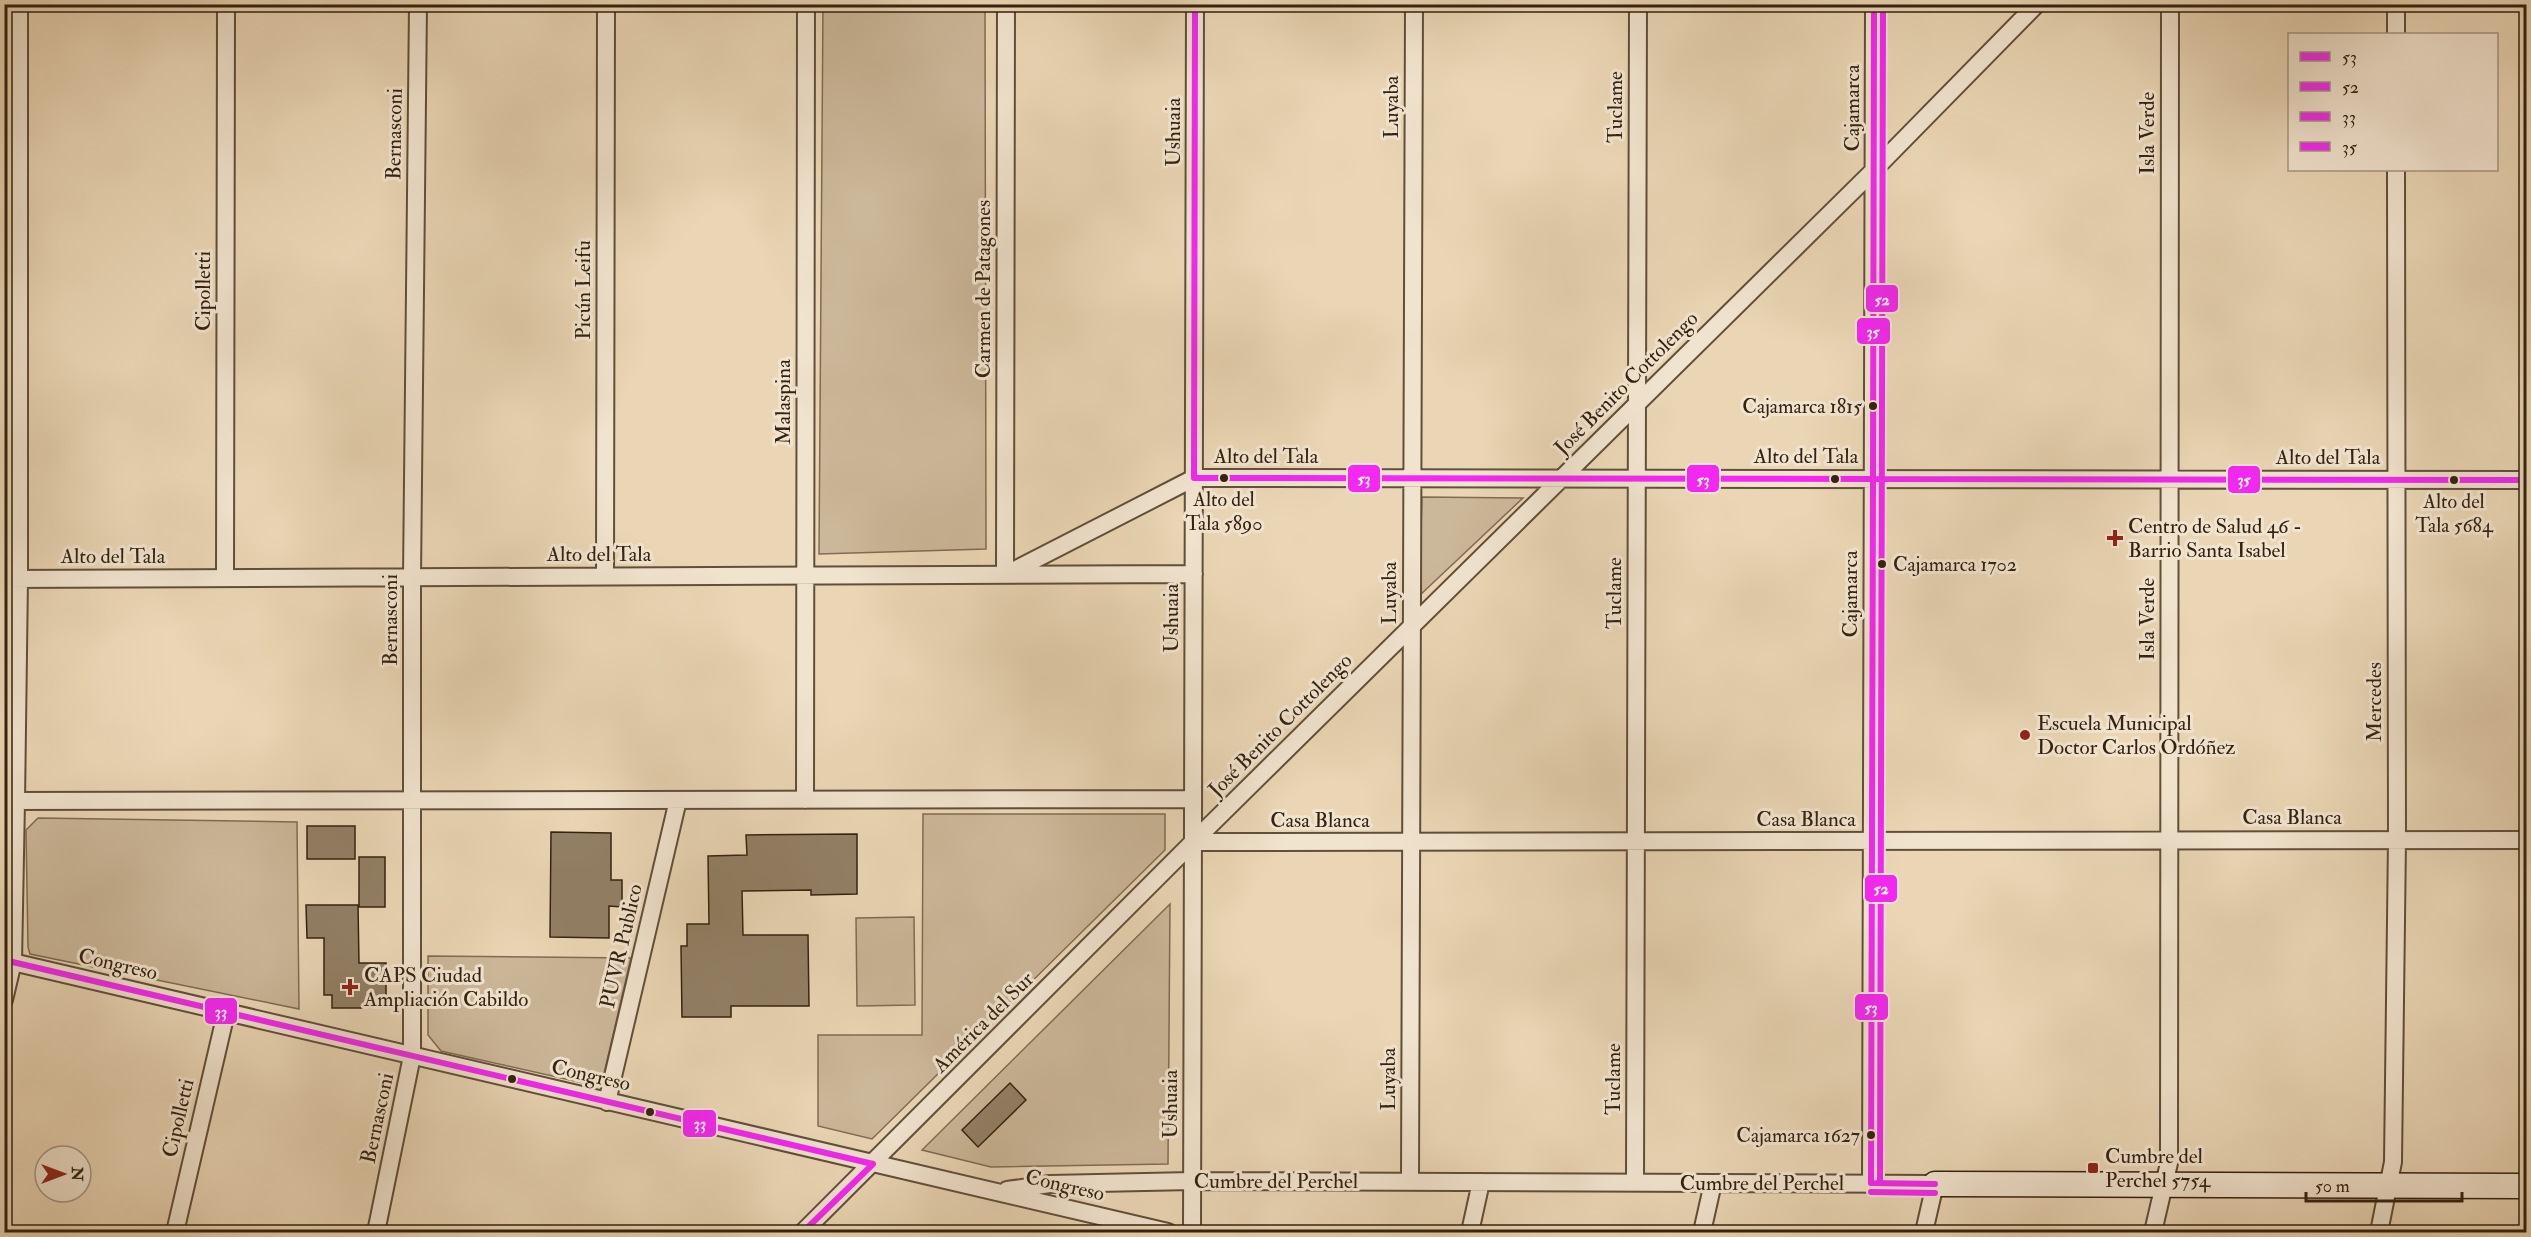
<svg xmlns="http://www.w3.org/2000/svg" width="2531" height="1237" font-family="'IM FELL Double Pica',serif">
  <rect width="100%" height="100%" fill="#ead6b5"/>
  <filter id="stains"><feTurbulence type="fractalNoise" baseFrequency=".00333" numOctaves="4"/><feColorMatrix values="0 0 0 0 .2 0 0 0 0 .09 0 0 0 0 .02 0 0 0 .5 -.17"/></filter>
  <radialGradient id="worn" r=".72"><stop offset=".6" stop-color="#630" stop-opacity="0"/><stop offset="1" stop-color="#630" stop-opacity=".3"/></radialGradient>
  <path fill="#cbb799" stroke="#7f6c54" stroke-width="1.5" d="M823,4L985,5L986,549L819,554Z
    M1422,497L1523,498L1419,596Z
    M923,814H1165V850L872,1139L818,1126V1035H922Z
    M38,818L297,822L299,1009L30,954L28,947L26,830Z
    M1170,904L1168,1164L991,1167L922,1150Z
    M914,917L915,1005L857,1006L856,918Z
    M428,956L631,958L604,1074L592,1085L441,1051L428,1035Z"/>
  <path fill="#928066" stroke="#332210" stroke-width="1.5" d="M307,826H355V859H307Z
    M551,832L611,833V880H622V907L609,906V938L550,937Z
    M857,834V894L811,895V890L742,891L743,935H808L809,1006H731V1017H682L681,946H687V924H709L708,856L747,855L746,835Z
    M359,857H385V907H359Z
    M306,905H358L359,963H386V1008H332V995H324V938H307Z
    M1010,1083L1026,1100L978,1147L962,1130Z"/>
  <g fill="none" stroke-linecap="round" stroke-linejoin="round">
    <g stroke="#614f39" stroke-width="20">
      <path id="minor" d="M1006,4L1005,575L1194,478L2526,480
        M2396,4V34
        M605,576L606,4
        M225,578L226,4
        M4,579L1194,574
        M805,800L806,4
        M4,801L1193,799
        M1193,842L2526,840
        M4,960L1168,1232
        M4,1000L13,962L16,801L19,579V4
        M607,1102L678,800
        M1410,1181L1414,4
        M1635,1182L1638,4
        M1871,1183L1874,4
        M1007,1190L1050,1184L1192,1181L1935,1184L1924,1232
        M175,1232L226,1013
        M376,1232L412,1056V577L418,4
        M803,1232L1193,842L1874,170L2037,4
        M1192,1232L1195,4
        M1470,1232L1481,1182
        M1702,1232L1713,1183
        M2153,1232L2169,1163L2170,4
        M2379,1232L2393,1162L2397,840L2396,170"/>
    </g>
    <g stroke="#332210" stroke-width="27">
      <path id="secondary" d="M1935,1184L2526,1186"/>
    </g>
    <use href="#minor" stroke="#f1e4cf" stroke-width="16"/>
    <use href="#secondary" stroke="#f1e4cf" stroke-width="24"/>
    <g stroke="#f1e4cf" stroke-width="10">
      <path id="bus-1" d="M1194,478L1873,479
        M1194,478L1195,4
        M1871,1183L1873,479
        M1871,1183L1935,1184"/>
    </g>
    <g stroke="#f1e4cf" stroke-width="10">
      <path id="bus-2" d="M1880,1183L1883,4
        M1871,1192L1935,1193"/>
    </g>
    <g stroke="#f1e4cf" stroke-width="10">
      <path id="bus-3" d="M4,960L873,1164
        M803,1232L873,1164"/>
    </g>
    <g stroke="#f1e4cf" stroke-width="10">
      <path id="bus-4" d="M1874,4L1873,479L2526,480"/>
    </g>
    <use href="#bus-1" stroke="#f427f3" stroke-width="6"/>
    <use href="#bus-2" stroke="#f427f3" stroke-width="6"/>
    <use href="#bus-3" stroke="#f427f3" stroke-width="6"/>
    <use href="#bus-4" stroke="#f427f3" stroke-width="6"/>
  </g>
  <g fill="#332210" stroke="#f1e4cf" stroke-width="2">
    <circle cx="1873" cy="406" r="5"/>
    <circle cx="1224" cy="478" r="5"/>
    <circle cx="1835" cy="479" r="5"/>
    <circle cx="2454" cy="480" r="5"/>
    <circle cx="1882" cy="564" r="5"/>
    <circle cx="512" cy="1079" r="5"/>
    <circle cx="650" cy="1112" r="5"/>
    <circle cx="1871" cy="1135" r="5"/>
  </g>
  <g fill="#8f2418" stroke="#f1e4cf" stroke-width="2">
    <path d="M2112 529h6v6h6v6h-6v6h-6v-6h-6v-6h6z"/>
    <circle cx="2025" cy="735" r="6"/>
    <path d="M347 978h6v6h6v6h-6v6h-6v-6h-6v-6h6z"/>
    <rect x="2087" y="1162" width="12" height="12" rx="3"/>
  </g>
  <g text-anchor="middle" stroke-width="6" stroke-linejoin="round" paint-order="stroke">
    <g font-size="20" fill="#332210" stroke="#f1e4cf" text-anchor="end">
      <text x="1862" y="413">Cajamarca 1815</text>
      <text x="1224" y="506" text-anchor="middle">Alto del<tspan x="1224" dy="24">Tala 5890</tspan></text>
      <text x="2454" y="508" text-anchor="middle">Alto del<tspan x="2454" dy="24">Tala 5684</tspan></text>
      <text x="1893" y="571" text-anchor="start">Cajamarca 1702</text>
      <text x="1860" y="1142">Cajamarca 1627</text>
    </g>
    <g font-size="21" fill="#332210" stroke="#f1e4cf">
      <text transform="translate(1391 107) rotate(-90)" y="7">Luyaba</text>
      <text transform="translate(1615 107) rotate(-90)" y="7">Tuclame</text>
      <text transform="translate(1852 108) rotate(-90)" y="7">Cajamarca</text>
      <text transform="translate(1173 132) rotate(-90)" y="7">Ushuaia</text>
      <text transform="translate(2147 133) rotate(-90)" y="7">Isla Verde</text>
      <text transform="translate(394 134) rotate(-89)" y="7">Bernasconi</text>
      <text transform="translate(983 289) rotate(-90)" y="7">Carmen de Patagones</text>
      <text transform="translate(583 290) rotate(-90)" y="7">Picún Leifu</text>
      <text transform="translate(203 291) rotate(-90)" y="7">Cipolletti</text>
      <text transform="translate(1626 383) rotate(-45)" y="7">José Benito Cottolengo</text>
      <text transform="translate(783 402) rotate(-90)" y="7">Malaspina</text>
      <text x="1266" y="463">Alto del Tala</text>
      <text x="1806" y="463">Alto del Tala</text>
      <text x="2328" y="464">Alto del Tala</text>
      <text x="599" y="561">Alto del Tala</text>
      <text x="113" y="563">Alto del Tala</text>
      <text transform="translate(1389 593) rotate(-90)" y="7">Luyaba</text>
      <text transform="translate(1614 593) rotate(-90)" y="7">Tuclame</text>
      <text transform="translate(1850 594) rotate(-90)" y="7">Cajamarca</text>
      <text transform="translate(1171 618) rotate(-90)" y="7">Ushuaia</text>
      <text transform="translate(2147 619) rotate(-90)" y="7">Isla Verde</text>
      <text transform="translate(390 620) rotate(-90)" y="7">Bernasconi</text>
      <text transform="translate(2374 702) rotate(-90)" y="7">Mercedes</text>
      <text transform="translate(1280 725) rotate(-45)" y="7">José Benito Cottolengo</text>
      <text x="2292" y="824">Casa Blanca</text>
      <text x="1806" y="826">Casa Blanca</text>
      <text x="1320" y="827">Casa Blanca</text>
      <text transform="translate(621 946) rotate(-77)" y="7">PUVR Publico</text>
      <text transform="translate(118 964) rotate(13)" y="7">Congreso</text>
      <text transform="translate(983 1022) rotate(-45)" y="7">América del Sur</text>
      <text transform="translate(591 1075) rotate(13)" y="7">Congreso</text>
      <text transform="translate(1388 1079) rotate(-90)" y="7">Luyaba</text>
      <text transform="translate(1613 1079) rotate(-90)" y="7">Tuclame</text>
      <text transform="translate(1170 1104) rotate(-90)" y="7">Ushuaia</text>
      <text transform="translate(178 1118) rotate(-77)" y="7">Cipolletti</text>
      <text transform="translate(377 1118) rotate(-78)" y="7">Bernasconi</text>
      <text x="1276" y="1188">Cumbre del Perchel</text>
      <text x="1762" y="1190">Cumbre del Perchel</text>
      <text transform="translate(1065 1185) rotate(13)" y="7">Congreso</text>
    </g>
    <g font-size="21" fill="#332210" stroke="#f1e4cf" text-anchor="start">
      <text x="2128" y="533">Centro de Salud 46 -<tspan x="2128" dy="24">Barrio Santa Isabel</tspan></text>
      <text x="2037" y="730">Escuela Municipal<tspan x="2037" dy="24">Doctor Carlos Ordóñez</tspan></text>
      <text x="364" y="982">CAPS Ciudad<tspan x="364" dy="24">Ampliación Cabildo</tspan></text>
      <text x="2105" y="1163">Cumbre del<tspan x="2105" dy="24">Perchel 5754</tspan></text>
    </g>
  </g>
  <g stroke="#f1e4cf" stroke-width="2">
    <rect x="1865" y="284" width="34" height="29" rx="6" fill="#f427f3"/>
    <rect x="1856" y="317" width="35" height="28" rx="6" fill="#f427f3"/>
    <rect x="1347" y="464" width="34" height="29" rx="6" fill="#f427f3"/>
    <rect x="1686" y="464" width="34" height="29" rx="6" fill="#f427f3"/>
    <rect x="2227" y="465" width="34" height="29" rx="6" fill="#f427f3"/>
    <rect x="1864" y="874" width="34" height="29" rx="6" fill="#f427f3"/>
    <rect x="1854" y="993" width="35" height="28" rx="6" fill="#f427f3"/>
    <rect x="204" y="997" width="34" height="28" rx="6" fill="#f427f3"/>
    <rect x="682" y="1109" width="35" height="29" rx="6" fill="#f427f3"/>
  </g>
  <g font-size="16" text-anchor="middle" font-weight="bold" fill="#fff">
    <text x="1882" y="305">52</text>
    <text x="1873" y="337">35</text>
    <text x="1364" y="484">53</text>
    <text x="1703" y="485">53</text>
    <text x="2244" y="485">35</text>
    <text x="1881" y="894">52</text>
    <text x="1871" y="1013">53</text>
    <text x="221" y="1017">33</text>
    <text x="700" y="1129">33</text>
  </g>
  <rect width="2531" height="1237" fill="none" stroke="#ead6b5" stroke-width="24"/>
  <rect x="6" y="6" width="2519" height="1225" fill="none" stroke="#332210" stroke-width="3"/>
  <rect x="12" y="12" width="2507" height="1213" fill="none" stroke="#332210" stroke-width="1.5"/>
  <rect x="2288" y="33" width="210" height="138" fill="#f1e4cf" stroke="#a59683" stroke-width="1.5"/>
  <rect x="2300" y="52" width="30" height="9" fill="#f427f3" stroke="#a59683" stroke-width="1.5"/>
  <text x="2342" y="63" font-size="18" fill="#332210">53</text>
  <rect x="2300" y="82" width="30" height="9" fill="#f427f3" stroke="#a59683" stroke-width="1.5"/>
  <text x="2342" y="93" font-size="18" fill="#332210">52</text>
  <rect x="2300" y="112" width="30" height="9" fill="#f427f3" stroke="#a59683" stroke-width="1.5"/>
  <text x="2342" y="123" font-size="18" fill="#332210">33</text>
  <rect x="2300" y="142" width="30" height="9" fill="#f427f3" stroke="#a59683" stroke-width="1.5"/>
  <text x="2342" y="153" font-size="18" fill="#332210">35</text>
  <g transform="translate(63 1174) rotate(90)"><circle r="28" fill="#f1e4cf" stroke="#a59683" stroke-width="1.5"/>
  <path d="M0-4.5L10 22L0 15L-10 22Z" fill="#8f2418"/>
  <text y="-9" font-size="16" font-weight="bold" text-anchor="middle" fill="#332210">N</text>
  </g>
  <path d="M2306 1192v9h156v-9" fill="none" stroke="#332210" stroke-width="3"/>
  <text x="2315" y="1192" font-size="18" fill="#332210" stroke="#f1e4cf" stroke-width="4.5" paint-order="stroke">50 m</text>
  <rect width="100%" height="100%" filter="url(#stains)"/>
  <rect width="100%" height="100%" fill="url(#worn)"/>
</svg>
